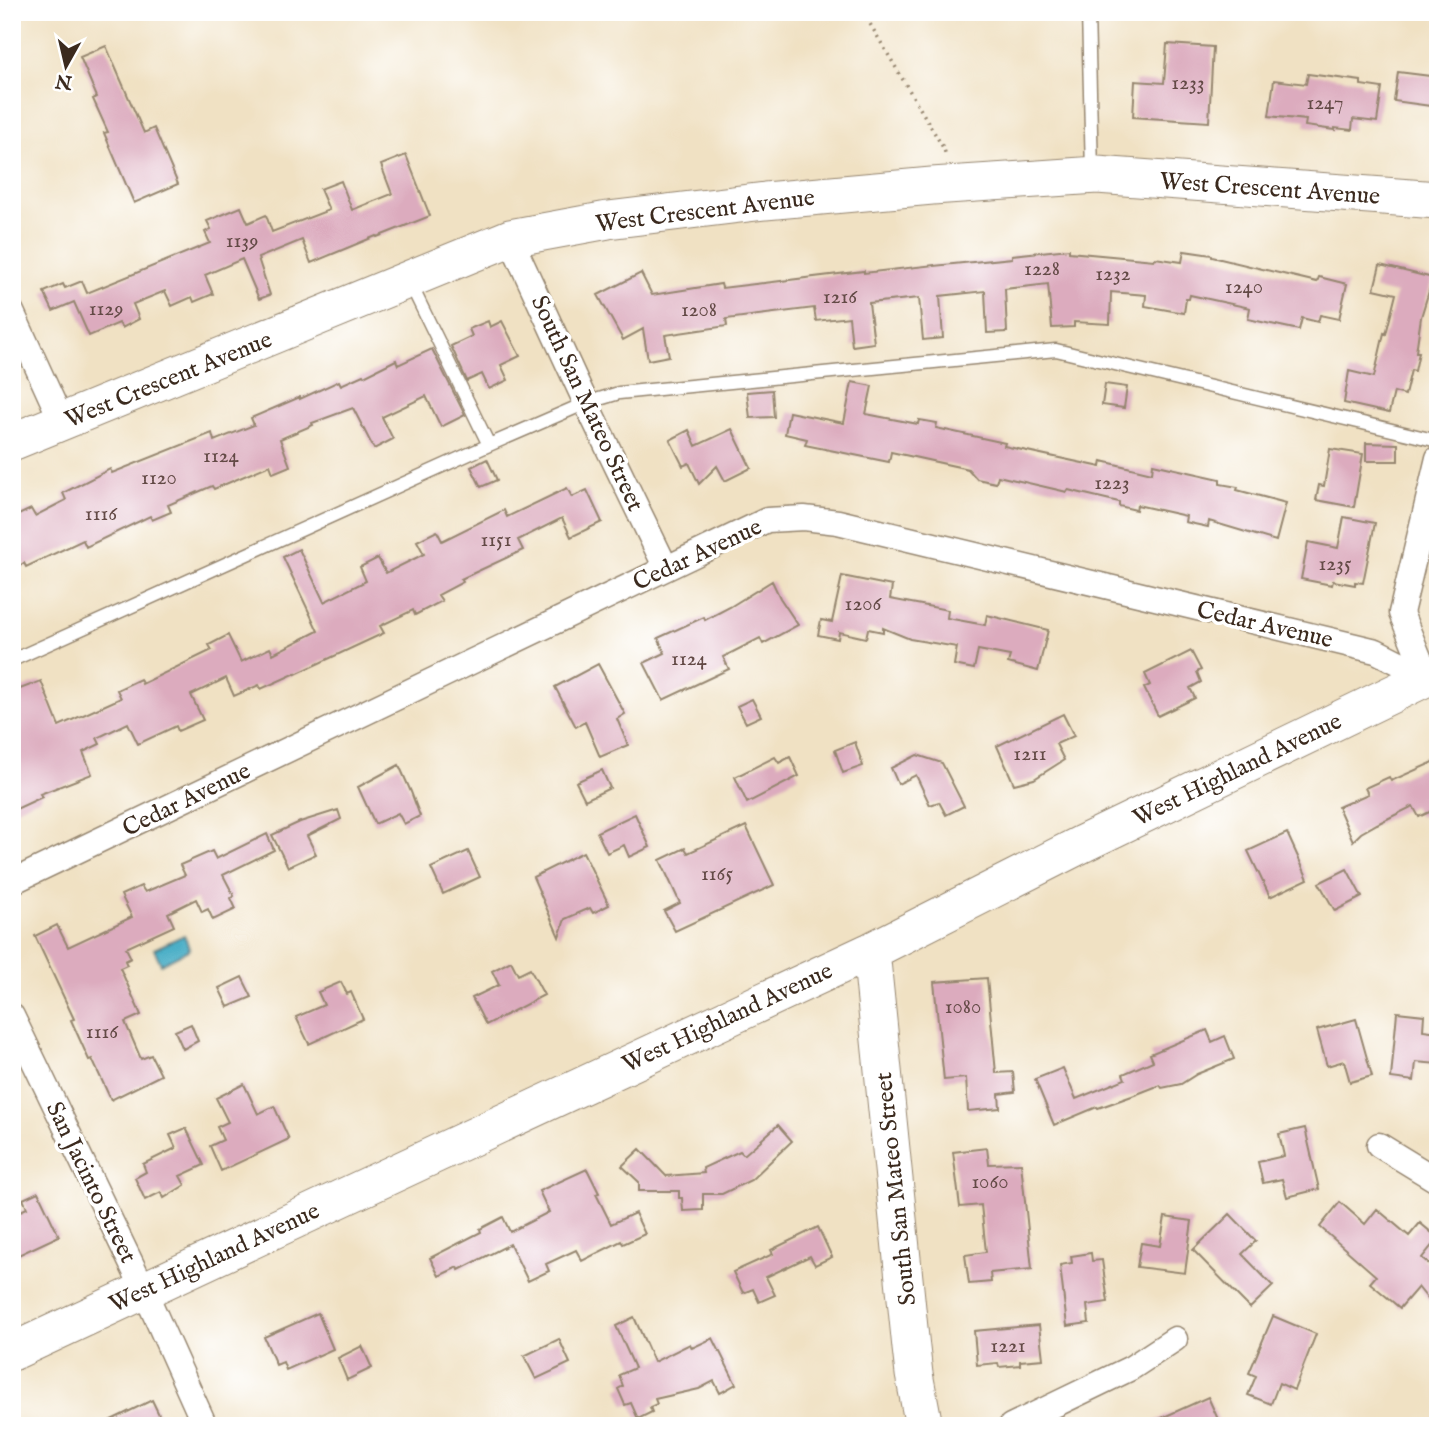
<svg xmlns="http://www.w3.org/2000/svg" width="1450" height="1438" font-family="'IM FELL English',serif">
  <rect width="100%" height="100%" fill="#fff"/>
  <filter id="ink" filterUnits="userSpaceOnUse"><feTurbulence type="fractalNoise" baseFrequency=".0143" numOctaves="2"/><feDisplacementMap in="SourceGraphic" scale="14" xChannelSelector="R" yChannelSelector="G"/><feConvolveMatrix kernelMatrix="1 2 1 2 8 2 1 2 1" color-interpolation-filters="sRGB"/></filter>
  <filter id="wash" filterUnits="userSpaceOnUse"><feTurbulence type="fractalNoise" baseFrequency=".00686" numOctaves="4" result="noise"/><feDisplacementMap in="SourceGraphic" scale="28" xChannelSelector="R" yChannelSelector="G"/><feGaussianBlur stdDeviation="1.57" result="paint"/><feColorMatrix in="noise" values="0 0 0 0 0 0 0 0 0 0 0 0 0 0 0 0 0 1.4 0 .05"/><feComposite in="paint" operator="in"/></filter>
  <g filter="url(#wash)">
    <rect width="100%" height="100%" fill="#f0e1c3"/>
    <path fill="#45acc5" stroke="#406b72" stroke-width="2" d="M184,935L190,949L161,964L154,949Z"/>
    <g id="blocks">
      <path fill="#dcabbe" d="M1167,44L1213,47L1209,122L1133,117L1135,81L1164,83Z
        M106,46L144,133L154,128L178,184L134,203L104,133L108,132L93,99L97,97L80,57Z
        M1398,72L1438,77V107L1394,101Z
        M1308,74L1361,81V85L1382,88L1377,122L1353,119L1352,130L1335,128V130L1305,126L1306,120L1269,116L1274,80L1306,84Z
        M406,155L430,216L377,237L376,236L311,263L302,240L258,258L270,295L259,299L242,259L205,275L213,294L194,302L192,297L172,306L165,291L133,304L139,319L122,328L119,323L89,336L74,302L53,311L44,292L63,284L65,288L82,281L87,293L210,243L205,232L211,229L207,221L241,207L248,223L266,215L272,232L329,210L320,189L341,181L352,210L392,194L381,165Z
        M1069,249V252L1154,260L1155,258L1182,262L1184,251L1212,255V257L1317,282L1319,277L1347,284L1339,319L1320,315L1318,322L1302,318L1299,330L1248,319L1250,308L1190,295L1189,299H1186L1184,313L1145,306L1146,295L1111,292L1110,324L1074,322V327L1052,328L1048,284L1005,289L1007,332L987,333L985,291L940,296L943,338L923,340L919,298L869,303L874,343L852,346L849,317L816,321L814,308L726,319L727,326L665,335L669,356L648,360L643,329L623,340L598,295L641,273L652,295L721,284L722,288L864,271V273L934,265V266L1012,258V255Z
        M1380,265L1433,278L1421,317L1416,352H1419L1415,371L1411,370L1405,395L1394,392L1389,413L1344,403L1349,371L1374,377L1384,333L1386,334L1396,294L1374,289Z
        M488,321L490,327L502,321L520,356L501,365L508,380L489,389L482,374L467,381L451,346L472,336L469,329Z
        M432,349L465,415L441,427L426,396L382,417L393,439L374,449L353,408L312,423L313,425L280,439L290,466L273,473L270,465L214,489L212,486L168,505L171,512L152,520L150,516L86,547L83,540L26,567L24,563L12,570V518L31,509L35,516L66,500L63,493L110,469L112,473L212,433L214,441L254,425L251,418L300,397V399L339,381L341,385L363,375L364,376L396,360L398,365Z
        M852,382L872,386L866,414L918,424L919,420L937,423L936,428L1005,443L1004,446L1101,467L1102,461L1152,473L1153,464L1220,479V484L1238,487L1237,490L1286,503L1276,541L1209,521L1208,527L1185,522L1186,516L1137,505L1136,510L1119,506V502L1068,490L1067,492L998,476L996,483L977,479L968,469L891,452L889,462L805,445L807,439L785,434L789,412L844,423Z
        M1105,384L1127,387L1124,408L1102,405Z
        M772,390L774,417L750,418L747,392Z
        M732,429L751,468L725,481L717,466L699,484L689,463L683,466L670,440L689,430L696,446Z
        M1366,443L1398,444V461H1366Z
        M1330,449L1363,454L1354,507L1316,500L1319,485L1324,486Z
        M487,459L497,480L481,487L471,467Z
        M567,488L572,497L587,490L602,522L571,537L562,518L518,540L523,550L461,579L463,582L438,595L442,601L415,615L413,610L380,626L384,633L296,674V673L261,689L259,685L234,696L226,678L191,695L203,720L178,731L176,726L138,744L128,723L97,738L100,744L83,752L92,774L40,794L42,797L12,811V692L41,681L59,726L121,698L117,690L140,679L142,684L212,650L209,645L228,635L241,662L270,648L273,654L318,631L283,557L299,549L324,602L366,581L360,567L378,558L386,573L424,554L417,541L437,531L442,541L504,510L507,517Z
        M1344,517L1375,523L1363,583L1355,582V585L1333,581L1332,585L1301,579L1308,542L1338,548Z
        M842,576L892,586L890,599L948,610L947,618L985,625L987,615L1048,630L1038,671L1008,663L1010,656L978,650L974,669L954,665L957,647L910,639L883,628V632L868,629L866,638L839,632L838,639L818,635L821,620L832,622Z
        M772,581L780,598L798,625L763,644L760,638L723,657L729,669L663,700L644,663L665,653L658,638L704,617L705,620L730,607Z
        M1191,651L1201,670L1197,672L1201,682L1190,688L1195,698L1158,716L1144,688L1150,685L1145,674Z
        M598,664L625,714L617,719L628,745L600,757L585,722L576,727L555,687Z
        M752,699L761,716L746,723L737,706Z
        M1063,714L1074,736L1056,744L1064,760L1034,779L1014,784L997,746Z
        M855,742L863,766L843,773L835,750Z
        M917,755L942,763L964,806L946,815L939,802L930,805L916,775L898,784L891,768Z
        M775,757L779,763L790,757L799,776L747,803L735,777Z
        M1438,760V808L1419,817L1413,806L1377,824L1361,833L1353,841L1338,807L1368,794L1365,788L1389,777L1391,781Z
        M399,765L411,792L420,816L404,824L398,813L375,824L358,787Z
        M602,770L610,788L585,800L576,782Z
        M338,810L341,819L307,836L316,854L288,867L272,835L300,822Z
        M635,814L650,847L629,857L624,845L607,853L597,832Z
        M746,826L774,885L675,931L664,911L680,903L660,860L685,848L688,853Z
        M1287,833L1308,879L1270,897L1248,851Z
        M267,834L274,850L223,875L234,896L231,898L236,909L213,920L208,909L202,912L196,899L168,913L174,926L126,948L131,958L125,961L127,965L120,968L141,1015L125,1022L141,1059L151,1055L161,1075L111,1100L92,1059L89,1060L71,1020L74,1019L35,936L57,925L68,947L132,917L121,895L141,886L145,892L185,875L180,865L212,851L216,859Z
        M468,851L480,877L443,894L431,868Z
        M583,852L609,905L593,913L590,908L565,919L559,937L533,877Z
        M1347,869L1362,897L1335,911L1319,883Z
        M511,961L518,975L530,969L544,995L486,1025L472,998L499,985L492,971Z
        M242,977L252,997L228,1007L219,988Z
        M987,978L996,1073L1013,1072L1015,1092L999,1094L1000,1108L968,1111L966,1078L944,1080L934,982Z
        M341,982L347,994L351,992L363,1019L309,1044L296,1017L324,1005L318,992Z
        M1397,1012L1424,1015L1423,1030L1438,1032V1064L1416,1062L1414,1081L1391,1078Z
        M1356,1019L1372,1076L1350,1082L1344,1061L1327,1066L1317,1030Z
        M191,1024L198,1041L183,1049L175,1031Z
        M1207,1030L1212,1042L1225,1036L1234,1059L1197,1074L1181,1084L1162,1088L1160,1085L1132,1096L1098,1108L1097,1107L1054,1125L1035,1079L1063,1068L1076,1099L1125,1079L1123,1074L1153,1061L1150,1054Z
        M244,1084L258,1114L274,1106L289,1139L221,1171L210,1146L223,1140L217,1127L228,1122L216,1098Z
        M778,1125L792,1141L751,1180L722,1194H703V1210L683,1211L682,1198H679V1191H639V1182L622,1166L640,1149L666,1176L704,1173L703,1168L740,1151L744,1155Z
        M186,1128L204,1165L180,1176L185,1185L164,1198L161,1192L145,1200L135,1178L146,1172L143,1164L176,1148L170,1135Z
        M1305,1128L1319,1189L1287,1197L1282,1179L1263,1183L1258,1162L1284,1156L1279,1134Z
        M987,1148L989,1164L1021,1163L1032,1269L990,1273L991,1282L969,1284L965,1255L986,1252L981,1205L960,1207L953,1152Z
        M587,1169L599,1193L596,1194L611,1224L635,1213L645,1234L623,1244L621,1241L582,1261L576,1250L546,1264L549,1271L528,1281L510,1244L459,1270L458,1267L439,1276L430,1258L481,1232L480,1229L503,1217L510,1232L549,1212L539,1191Z
        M38,1192L59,1236L12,1258V1215L27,1208L23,1199Z
        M1340,1202L1365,1224L1377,1209L1409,1236L1420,1223L1438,1238L1422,1258L1438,1272V1312L1418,1287L1400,1308L1370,1283L1376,1276L1320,1227Z
        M1230,1214L1256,1241L1242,1254L1273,1286L1250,1308L1193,1250Z
        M1165,1217L1192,1221L1185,1273L1137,1267L1141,1243L1160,1246Z
        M818,1227L832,1257L815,1265L810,1256L766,1277L775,1295L759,1302L753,1289L743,1293L733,1272L773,1254L771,1250Z
        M1091,1253L1092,1261L1102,1260L1108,1302L1087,1305L1089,1323L1067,1326L1060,1265L1072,1263L1071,1256Z
        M318,1313L333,1349L286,1370L283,1362L276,1365L264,1337Z
        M1273,1316L1316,1334L1294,1390L1279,1383L1271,1404L1248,1395L1256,1376L1249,1373Z
        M634,1317L654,1362L690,1344L692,1348L713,1338L736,1384L720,1393L714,1381L699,1389L655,1399L657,1404L650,1407L652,1412L638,1419L631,1403L625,1405L618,1389L623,1386L619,1375L635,1368L616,1326Z
        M1039,1325L1043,1359L1020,1361V1365L999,1367L998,1363L977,1365L974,1331Z
        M559,1339L570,1363L536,1379L524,1356Z
        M362,1346L372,1368L347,1380L338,1358Z
        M1208,1397L1221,1426H1144Z
        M152,1400L162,1421L151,1426H99Z"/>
    </g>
  </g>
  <g filter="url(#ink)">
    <use href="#blocks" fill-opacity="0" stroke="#968670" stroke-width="2"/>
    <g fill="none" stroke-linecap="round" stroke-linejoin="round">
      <g stroke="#968670" stroke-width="15">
        <path id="lane" d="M1088,12L1092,172
          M410,283L489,445
          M17,658L489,445L586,403L619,393L1056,350L1438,441"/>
      </g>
      <g stroke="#968670" stroke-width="27">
        <path id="street" d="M510,238L586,403L666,568
          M12,312L62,422
          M1427,677L1401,613L1438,458
          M12,882L767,520L804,518L838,522L1376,651L1427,677
          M12,1016L144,1290L205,1426
          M1379,1145L1438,1181
          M1011,1426L1131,1368L1175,1339"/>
      </g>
      <g stroke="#968670" stroke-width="39">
        <path id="secondary" d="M12,442L510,238L608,220L765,201L932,186L1097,175L1438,200
          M871,951L911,1348L914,1374L924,1426
          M12,1352L871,951L1082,844L1438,672"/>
      </g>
      <path stroke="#968670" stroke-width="3.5" stroke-dasharray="2 5" stroke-linecap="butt" d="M863,12L944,149L946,156"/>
      <use href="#lane" stroke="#fff" stroke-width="12"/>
      <use href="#street" stroke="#fff" stroke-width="24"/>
      <use href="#secondary" stroke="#fff" stroke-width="37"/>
    </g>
  </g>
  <g text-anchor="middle" stroke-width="7" stroke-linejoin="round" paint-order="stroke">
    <g font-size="21" fill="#634a46">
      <text x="1188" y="89">1233</text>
      <text x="1325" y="109">1247</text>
      <text x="242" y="247">1139</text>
      <text x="1042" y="275">1228</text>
      <text x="1113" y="280">1232</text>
      <text x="1244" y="293">1240</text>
      <text x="840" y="303">1216</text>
      <text x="106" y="315">1129</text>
      <text x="699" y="316">1208</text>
      <text x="221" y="462">1124</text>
      <text x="159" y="484">1120</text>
      <text x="1112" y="489">1223</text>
      <text x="101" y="520">1116</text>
      <text x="496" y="546">1151</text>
      <text x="1335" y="570">1235</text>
      <text x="863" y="610">1206</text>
      <text x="689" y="665">1124</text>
      <text x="1030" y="760">1211</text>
      <text x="717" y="880">1165</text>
      <text x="963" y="1013">1080</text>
      <text x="102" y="1038">1116</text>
      <text x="990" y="1188">1060</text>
      <text x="1008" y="1352">1221</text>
    </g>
    <g font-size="24" fill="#3b2a1e" stroke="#fff">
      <text transform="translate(1270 188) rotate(4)" y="8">West Crescent Avenue</text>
      <text transform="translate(705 210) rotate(-7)" y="8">West Crescent Avenue</text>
      <text transform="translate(168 379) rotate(-22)" y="8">West Crescent Avenue</text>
      <text transform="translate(588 403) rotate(65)" y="8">South San Mateo Street</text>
      <text transform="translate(697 554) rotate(-25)" y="8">Cedar Avenue</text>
      <text transform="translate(1265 624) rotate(13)" y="8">Cedar Avenue</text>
      <text transform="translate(1237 769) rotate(-26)" y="8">West Highland Avenue</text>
      <text transform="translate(186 799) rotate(-26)" y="8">Cedar Avenue</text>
      <text transform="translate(727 1017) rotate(-25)" y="8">West Highland Avenue</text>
      <text transform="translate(92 1182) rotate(64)" y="8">San Jacinto Street</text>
      <text transform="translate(895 1189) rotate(-96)" y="8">South San Mateo Street</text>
      <text transform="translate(214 1257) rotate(-25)" y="8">West Highland Avenue</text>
    </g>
  </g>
  <rect width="1450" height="1438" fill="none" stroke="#fff" stroke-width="42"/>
  <g transform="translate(66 66) rotate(188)" stroke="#ffffff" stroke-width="5" paint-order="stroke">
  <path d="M0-5L12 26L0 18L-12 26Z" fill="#3b2a1e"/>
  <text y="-10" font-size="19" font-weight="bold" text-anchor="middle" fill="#3b2a1e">N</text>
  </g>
</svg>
